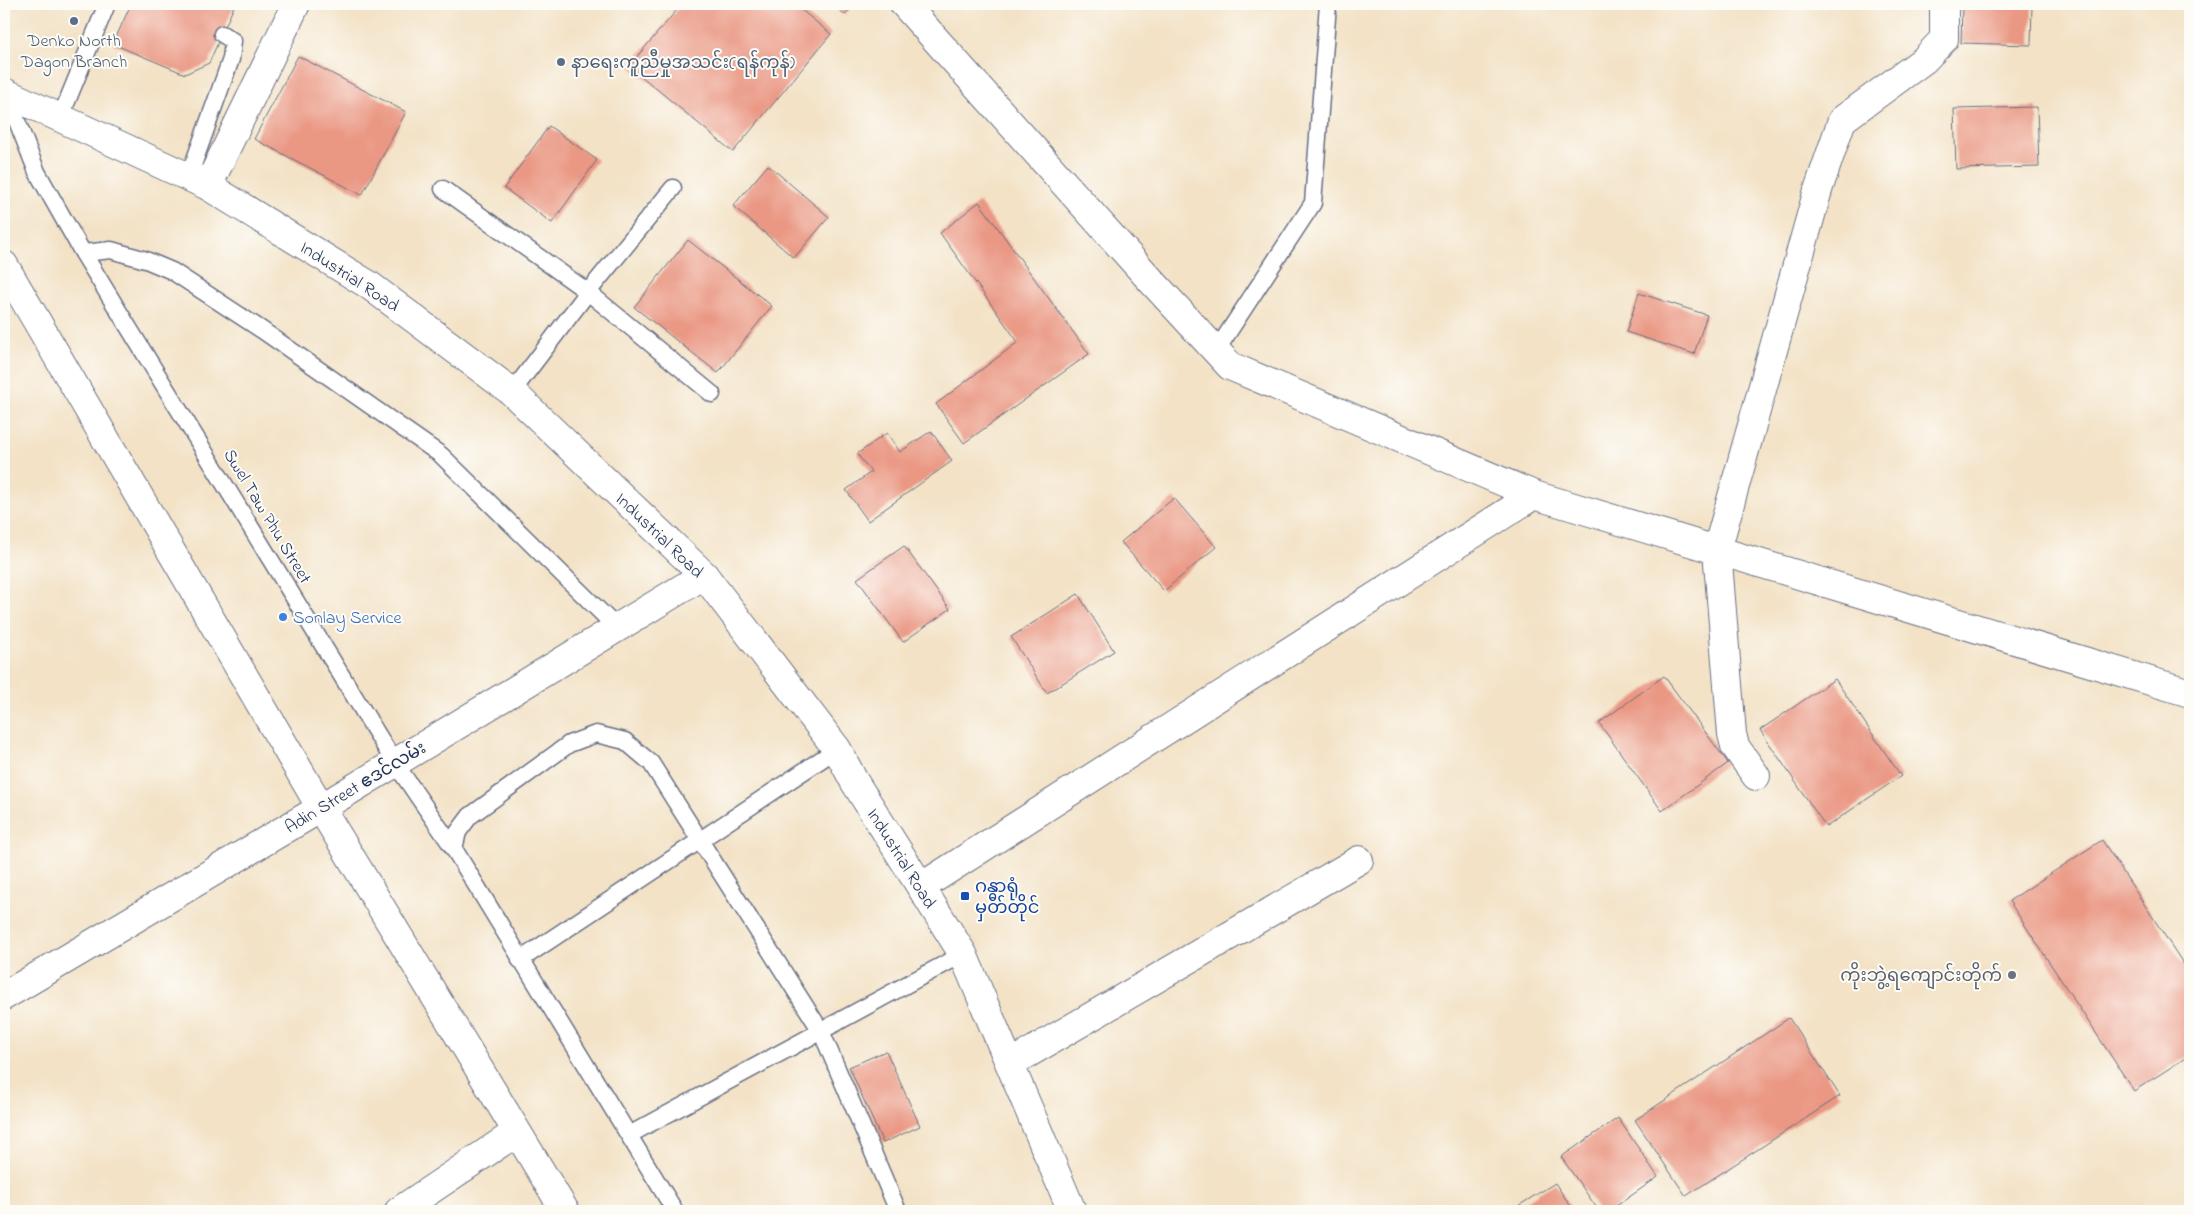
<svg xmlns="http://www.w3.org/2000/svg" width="2194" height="1215" font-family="'Indie Flower','Noto Sans Myanmar',sans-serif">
  <rect width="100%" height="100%" fill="#fdfcf7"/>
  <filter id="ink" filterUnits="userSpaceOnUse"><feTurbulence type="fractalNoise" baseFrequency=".02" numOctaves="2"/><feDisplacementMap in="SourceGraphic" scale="10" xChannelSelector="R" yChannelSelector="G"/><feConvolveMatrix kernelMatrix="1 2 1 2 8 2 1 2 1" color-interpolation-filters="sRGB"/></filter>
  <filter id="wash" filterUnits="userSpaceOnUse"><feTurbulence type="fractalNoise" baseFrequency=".0096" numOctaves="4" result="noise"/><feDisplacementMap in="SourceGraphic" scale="20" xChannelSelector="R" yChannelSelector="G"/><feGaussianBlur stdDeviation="1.12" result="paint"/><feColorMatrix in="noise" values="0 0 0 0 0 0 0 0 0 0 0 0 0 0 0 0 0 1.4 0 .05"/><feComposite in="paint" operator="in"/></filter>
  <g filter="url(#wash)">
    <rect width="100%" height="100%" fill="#f3e2c6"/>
    <g id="blocks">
      <path fill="#ea9783" d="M131,4H235L209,63L185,74L113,44Z
        M682,4H794L831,34L733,152L629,66Z
        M832,4H854L845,15Z
        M1962,4H2032L2031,45L1961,43Z
        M298,56L406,112L362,195L254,139Z
        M2037,107L2039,167L1956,169L1954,109Z
        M549,126L597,160L552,223L504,188Z
        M768,165L829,217L794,258L733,206Z
        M979,202L1089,354L964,443L936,404L1018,342L940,233Z
        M688,240L772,306L718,373L634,307Z
        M1639,293L1707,315L1694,354L1626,332Z
        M931,431L952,461L868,521L846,490L871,472L857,454L887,433L900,452Z
        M1174,498L1216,547L1164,591L1121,542Z
        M904,546L950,609L903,642L857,579Z
        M1078,594L1114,651L1047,693L1011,637Z
        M1664,676L1728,763L1662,811L1599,723Z
        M1835,679L1901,776L1826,827L1760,730Z
        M2102,840L2190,974V1055L2134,1091L2009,901Z
        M1789,1018L1840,1096L1686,1196L1635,1120Z
        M886,1051L920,1126L883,1143L849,1067Z
        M1618,1118L1658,1177L1609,1211H1599L1561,1157Z
        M1555,1183L1574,1211H1510Z"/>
    </g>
  </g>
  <g filter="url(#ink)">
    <use href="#blocks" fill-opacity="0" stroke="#676e82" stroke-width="1"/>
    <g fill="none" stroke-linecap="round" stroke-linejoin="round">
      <g stroke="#676e82" stroke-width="19">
        <path id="service" d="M6,93L37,172L83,253L395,763L454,849
          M61,116L107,4
          M189,176L231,59L233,41L222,34
          M443,189L588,292L712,394
          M83,253L111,250L146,260L172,271L262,330L441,455L617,628
          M1216,351L1313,203L1328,4
          M512,392L588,292L673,188
          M520,960L837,749
          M629,1135L963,954
          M675,1211L454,849L458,832L470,816L569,744L596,734L625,741L651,763L821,1031L898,1211"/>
      </g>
      <g stroke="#676e82" stroke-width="30">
        <path id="minor" d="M904,4L1146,275L1230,366L1534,495
          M208,186L296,4
          M4,265L321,808L565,1211
          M1756,776L1735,746L1732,734L1717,550L1818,190L1842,120L1924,60L1944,39V4
          M921,887L1534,495L2190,693
          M4,996L321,808L704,575
          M1010,1064L1359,860
          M399,1211L517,1132"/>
      </g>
      <g stroke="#676e82" stroke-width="30">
        <path id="primary" d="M4,92L208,186L369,285L512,392L704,575L837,749L854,781L963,954L1072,1211"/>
      </g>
      <use href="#service" stroke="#fff" stroke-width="16"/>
      <use href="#minor" stroke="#fff" stroke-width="28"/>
      <use href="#primary" stroke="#fff" stroke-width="28"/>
    </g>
  </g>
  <g fill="#5c6f8a" stroke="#fdfcf7" stroke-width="2">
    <circle cx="74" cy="21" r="5"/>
    <circle cx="561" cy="62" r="5"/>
  </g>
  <circle fill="#3f7fe0" stroke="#fdfcf7" stroke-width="2" cx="283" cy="617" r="5"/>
  <rect fill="#1a4fb4" stroke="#fdfcf7" stroke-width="2" x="960" y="891" width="10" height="10" rx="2.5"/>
  <circle fill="#6b7280" stroke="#fdfcf7" stroke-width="2" cx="2012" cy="975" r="5"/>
  <g text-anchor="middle" stroke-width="4" stroke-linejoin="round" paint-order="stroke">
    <g font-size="18" fill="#4e5e75" stroke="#fdfcf7">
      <text x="74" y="46">Denko North<tspan x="74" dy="21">Dagon Branch</tspan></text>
      <text x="571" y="68" text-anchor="start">နာရေးကူညီမှုအသင်း(ရန်ကုန်)</text>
    </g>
    <g font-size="18" fill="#1b2f5e" stroke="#fdfcf7">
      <text transform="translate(350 276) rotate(33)" y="6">Industrial Road</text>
      <text transform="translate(268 516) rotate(59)" y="6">Swel Taw Phu Street</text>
      <text transform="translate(660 535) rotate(44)" y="6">Industrial Road</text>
      <text transform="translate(355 787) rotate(-31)" y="6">Adin Street ဧဒင်လမ်း</text>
      <text transform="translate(902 858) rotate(58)" y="6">Industrial Road</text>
    </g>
    <g font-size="18" fill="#366cbe" stroke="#fdfcf7" text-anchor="start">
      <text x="293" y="623">Sonlay Service</text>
    </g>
    <g font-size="18" fill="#164399" stroke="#fdfcf7" text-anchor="start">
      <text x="975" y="892">ဂန္ဓာရုံ<tspan x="975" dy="21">မှတ်တိုင်</tspan></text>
    </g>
    <g font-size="18" fill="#5b616d" stroke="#fdfcf7" text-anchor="end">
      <text x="2002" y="981">ကိုးဘွဲ့ရကျောင်းတိုက်</text>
    </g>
  </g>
  <rect width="2194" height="1215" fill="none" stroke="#fdfcf7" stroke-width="20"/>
</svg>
